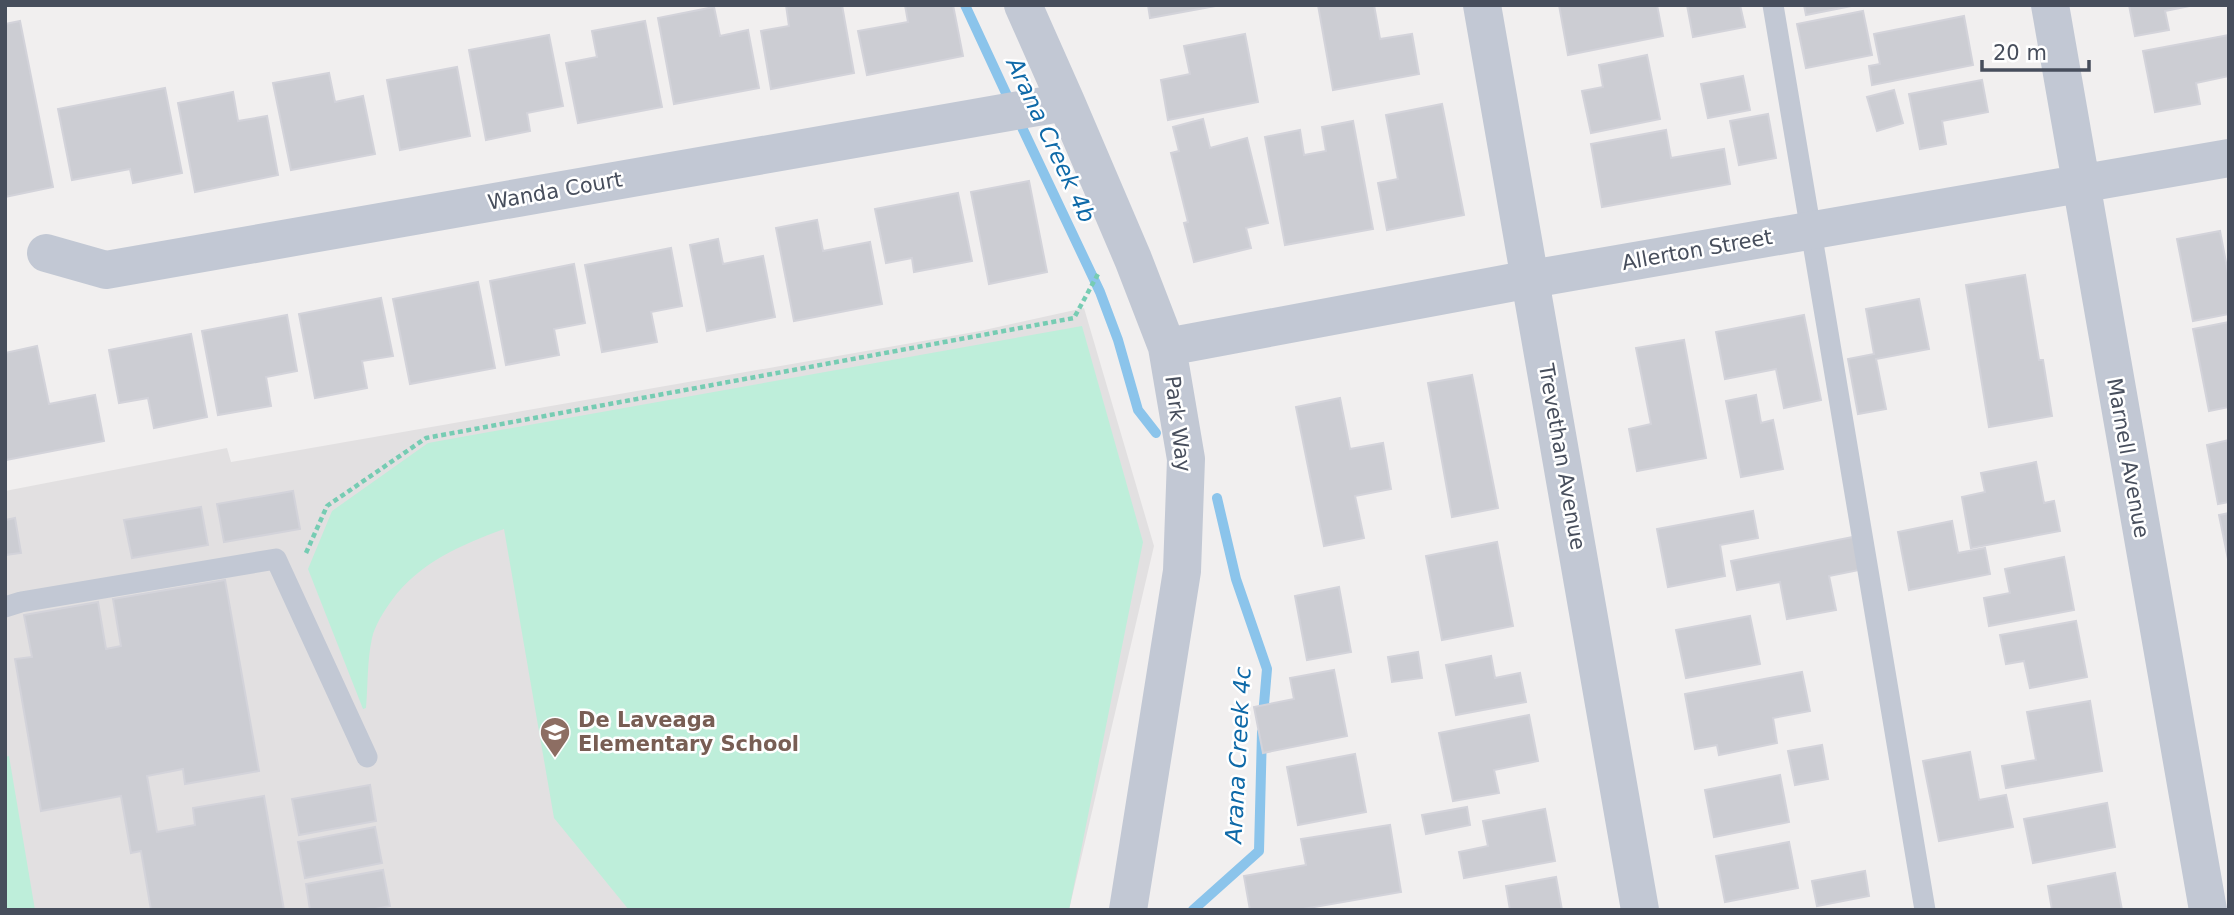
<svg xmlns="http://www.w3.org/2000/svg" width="2234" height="915" font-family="'DejaVu Sans',sans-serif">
  <rect width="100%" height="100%" fill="#f1efef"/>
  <path fill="#e2e0e1" d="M1084,308L1154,546L1069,910H5V491L227,448L231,462L980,331Z"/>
  <path fill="#beeeda" d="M1082,326L1143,542L1069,910H629L554,818L504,529C461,545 420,562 392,600C384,611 375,625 372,638C367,661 368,686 366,708L363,709L308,569L332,511L428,443Z
    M9,756L35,910H5V757Z"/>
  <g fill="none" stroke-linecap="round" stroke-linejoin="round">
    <path stroke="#8bc4eb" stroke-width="10" d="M965,5L1011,104
      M1018,119L1100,292L1118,340L1138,410L1156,433
      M1217,498L1236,579L1267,669L1263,716
      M1193,910L1259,851L1262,732"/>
  </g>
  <path fill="#cccdd3" stroke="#d3d3da" stroke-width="2" d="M786,5H842L854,73L771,89L761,31L789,26Z
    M905,5H953L963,56L867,75L858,31L908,22Z
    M1148,5H1216V6L1150,18Z
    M1318,5H1374L1380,39L1412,34L1419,74L1333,90Z
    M1559,5H1657L1663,36L1568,55Z
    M1687,5H1740L1745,27L1693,37Z
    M1804,5H1851L1852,6L1806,15Z
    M2129,5H2190V6L2165,11L2169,30L2135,36Z
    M714,7L720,36L748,30L759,88L674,104L658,18Z
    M1863,11L1872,55L1806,68L1797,24Z
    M1964,16L1973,65L1872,85L1869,66L1880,64L1874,34Z
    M20,21L53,187L5,197V24Z
    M645,21L662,107L578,123L566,63L597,57L592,31Z
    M1245,34L1258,102L1168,120L1161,80L1190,74L1184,46Z
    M549,35L563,106L527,113L530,131L486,140L469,50Z
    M2229,35V76L2196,83L2200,104L2155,112L2143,51Z
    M1647,55L1660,119L1591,133L1582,91L1603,87L1599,65Z
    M457,67L470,136L400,150L387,80Z
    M329,73L335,102L363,96L375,154L291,170L273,83Z
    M1743,76L1750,110L1708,118L1701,84Z
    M1982,80L1988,112L1942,121L1946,144L1920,149L1909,94Z
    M165,88L182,173L133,183L130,169L72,180L58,109Z
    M1894,90L1903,123L1877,131L1867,97Z
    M233,92L238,121L267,116L278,175L195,192L178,103Z
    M1442,104L1464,215L1387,230L1378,183L1398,179L1386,115Z
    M1768,114L1776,158L1739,165L1730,121Z
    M1203,119L1210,148L1247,138L1268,223L1246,228L1251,248L1194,262L1184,223L1188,222L1171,153L1179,151L1173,127Z
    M1353,121L1373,229L1285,245L1265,137L1300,130L1304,155L1326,151L1322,127Z
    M1666,130L1671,158L1724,149L1730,184L1602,207L1591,144Z
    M1029,181L1047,272L989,284L971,192Z
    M958,193L972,261L914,272L912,258L886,263L875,209Z
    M817,220L823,251L870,242L882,304L794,321L776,228Z
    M2220,231L2229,278V314L2193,321L2177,239Z
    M718,239L723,264L763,256L775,317L707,331L690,245Z
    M671,248L682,306L651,312L657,342L602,352L585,265Z
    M574,264L585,323L554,329L559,355L506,365L490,281Z
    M2025,275L2039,360H2043L2052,416L1989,427L1966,285Z
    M478,282L495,368L410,384L393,299Z
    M381,298L393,356L362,361L367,388L315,398L299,314Z
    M1919,299L1929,349L1876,359L1886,409L1858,414L1848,359L1874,354L1866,309Z
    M287,315L297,371L266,377L271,406L218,415L202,331Z
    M1804,315L1821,400L1784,408L1776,369L1725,379L1716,332Z
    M2229,322V407L2209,411L2193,329Z
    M191,334L207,417L154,428L148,398L119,403L109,350Z
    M1684,340L1706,458L1637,471L1629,429L1651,424L1636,348Z
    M37,346L49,404L95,395L104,441L6,460L5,353Z
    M1472,375L1498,508L1452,517L1428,383Z
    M1756,395L1761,423L1773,420L1783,469L1741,477L1726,401Z
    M1340,398L1350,449L1383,443L1391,489L1355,496L1364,538L1324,546L1296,407Z
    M2229,440V502L2218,504L2207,445Z
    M2036,462L2044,503L2054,501L2060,531L1971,548L1962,497L1985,492L1981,473Z
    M293,491L300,529L224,542L217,504Z
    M201,507L208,545L132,558L124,520Z
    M1753,511L1758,538L1720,545L1725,576L1668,587L1657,529Z
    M2229,513V564L2219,515Z
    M15,518L21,553L5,555V520Z
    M1952,521L1958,553L1985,548L1990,574L1909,590L1898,532Z
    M1853,537L1859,570L1829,576L1836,610L1787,619L1780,582L1737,590L1731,561Z
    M1497,542L1513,626L1442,640L1426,556Z
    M2064,557L2074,610L1989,626L1984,598L2010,593L2005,569Z
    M225,580L259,771L185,784L183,769L147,776L157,832L195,825L193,808L264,796L284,910H151L141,851L131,853L121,796L41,811L15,659L32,657L24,615L98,602L106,649L121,646L113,599Z
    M1339,587L1351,652L1307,660L1295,596Z
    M1750,616L1760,664L1686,678L1676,630Z
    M2076,621L2087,677L2030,688L2024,661L2006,664L2000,635Z
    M1418,652L1422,678L1392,682L1388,657Z
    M1491,656L1495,678L1520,673L1526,702L1456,715L1446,665Z
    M1334,670L1347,736L1263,753L1254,707L1294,699L1290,678Z
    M1802,672L1810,711L1773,718L1777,743L1719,755L1717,745L1695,749L1685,694Z
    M2090,701L2102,771L2006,788L2002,766L2036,760L2027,712Z
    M1529,715L1538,761L1494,770L1499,793L1453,801L1439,733Z
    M1822,745L1828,779L1795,785L1788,751Z
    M1970,752L1979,800L2006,795L2013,827L1939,841L1923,761Z
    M1355,754L1366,812L1298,825L1287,767Z
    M1780,775L1789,822L1714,837L1705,790Z
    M370,785L376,821L299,835L292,799Z
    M2107,803L2115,847L2033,863L2024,819Z
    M1467,807L1470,825L1426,834L1422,815Z
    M1545,809L1555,861L1464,878L1459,852L1488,846L1483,821Z
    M1390,825L1401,892L1297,910H1250L1244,876L1306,865L1301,839Z
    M375,827L382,863L305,878L298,842Z
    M1789,842L1798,888L1725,902L1716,856Z
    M383,870L390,906L370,910H310L306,884Z
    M1865,871L1869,896L1817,906L1812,881Z
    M2115,873L2122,910H2052L2048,886Z
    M1556,877L1562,910H1510L1506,886Z"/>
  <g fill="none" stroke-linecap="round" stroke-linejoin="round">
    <path stroke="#76ccb3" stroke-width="4.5" stroke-dasharray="5 3.5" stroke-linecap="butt" d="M306,553L327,506L426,438L1074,318L1098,274"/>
    <path stroke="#c2c8d4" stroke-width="21" d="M1773,5L1925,910
      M5,607L21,602L276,559L367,757"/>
    <path stroke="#c2c8d4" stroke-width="38" d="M1023,5L1066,102L1133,259L1167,347L1186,459L1182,571L1128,910
      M1482,5L1640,910
      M2050,5L2208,910
      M46,253L106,270L1066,102
      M1167,347L1531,279L2229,158"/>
  </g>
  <defs>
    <g id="school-pin" transform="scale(1.575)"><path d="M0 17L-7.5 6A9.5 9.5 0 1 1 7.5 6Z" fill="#8d6e63" stroke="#fff"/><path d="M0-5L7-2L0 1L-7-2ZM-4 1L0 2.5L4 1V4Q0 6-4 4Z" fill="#fff"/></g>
  </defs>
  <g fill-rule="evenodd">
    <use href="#school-pin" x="555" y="732"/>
  </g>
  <g text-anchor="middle" stroke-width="5" stroke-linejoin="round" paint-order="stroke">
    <g font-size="21" fill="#474e5c" stroke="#fff">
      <text transform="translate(555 191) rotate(-10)" y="7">Wanda Court</text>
      <text transform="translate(1697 250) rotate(-10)" y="7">Allerton Street</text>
      <text transform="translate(1178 424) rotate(83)" y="7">Park Way</text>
      <text transform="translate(1562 457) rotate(80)" y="7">Trevethan Avenue</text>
      <text transform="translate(2128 458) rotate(80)" y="7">Marnell Avenue</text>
    </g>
    <g font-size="21" font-weight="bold" fill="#785e54" stroke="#fff" text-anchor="start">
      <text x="578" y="727">De Laveaga<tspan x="578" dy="24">Elementary School</tspan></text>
    </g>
    <g font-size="23" font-style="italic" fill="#0e69a8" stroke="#fff">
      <text transform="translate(1051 140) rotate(65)" y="8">Arana Creek 4b</text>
      <text transform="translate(1238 755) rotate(-87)" y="8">Arana Creek 4c</text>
    </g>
  </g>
  <rect width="2234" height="915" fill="none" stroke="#474e5c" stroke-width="14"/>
  <path d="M1982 60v10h107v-10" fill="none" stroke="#474e5c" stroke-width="3.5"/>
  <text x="1993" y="60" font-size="21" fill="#474e5c" stroke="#ffffff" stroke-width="5" paint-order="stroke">20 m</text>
</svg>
